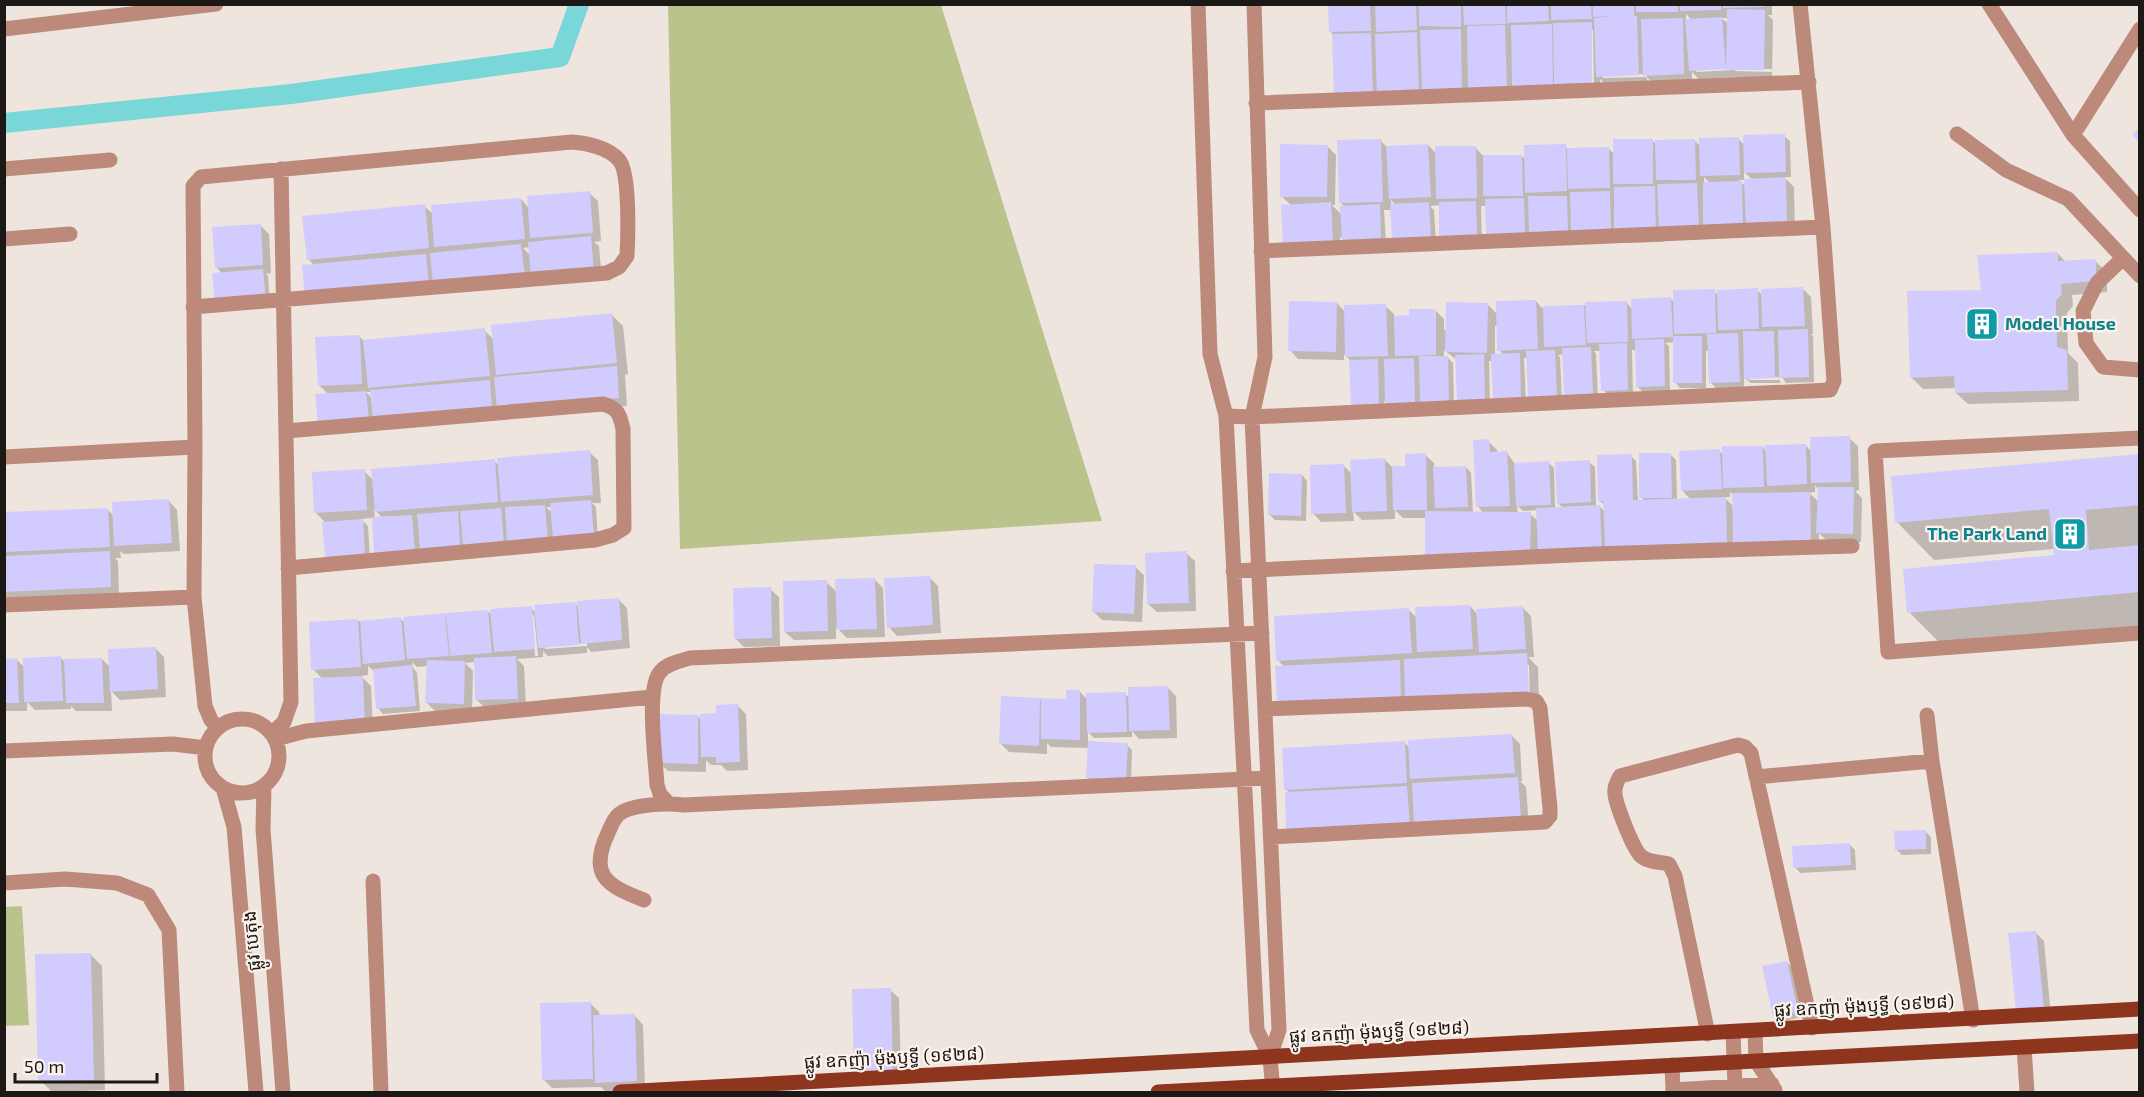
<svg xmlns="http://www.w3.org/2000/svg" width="2144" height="1097" font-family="'Exo 2','Noto Sans Khmer',sans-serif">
  <rect width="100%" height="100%" fill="#eee5df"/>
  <path fill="#bbc38d" d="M668,4L941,5L1102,521L680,549Z
    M22,906L29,1025L5,1026V907Z"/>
  <path fill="#0003" fill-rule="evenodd" d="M1330,4H1772V15H1768L1773,20L1772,78L1736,77L1699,79L1692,72V82L1653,84L1647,77V83L1606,85L1600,79V91L1381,104L1331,32ZM1686,14L1692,20L1686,21ZM1721,18H1729V25L1725,21ZM1590,30H1593L1594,90H1591ZM1733,67V70L1696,72V69ZM1735,68L1772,69V72L1735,71ZM1647,74V77L1603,78V75Z
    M1784,136L1790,141L1791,177H1784L1794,187L1795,234H1664V242L1625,243L1530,239L1487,206H1481L1482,242L1440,205L1430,206L1434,210L1436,243L1392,210H1384L1386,243L1349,245L1340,236L1341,250L1281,196L1327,146L1336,155L1335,205H1332L1342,215L1345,207L1341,203L1380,140L1387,147L1428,145L1437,154L1475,147L1484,157L1522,156L1526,160L1565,146L1568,149L1608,148L1614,154L1653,141L1657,145L1695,141L1701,147L1738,138L1744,145ZM1744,172L1753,180L1746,187L1739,180H1744ZM1704,177L1710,183H1704ZM1391,200L1397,206H1391Z
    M589,193L598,201L601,241L594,242L599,246L602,280L443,293L315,266L308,259L424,206L433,214L521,199L529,208ZM530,247V255L523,248Z
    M260,225L269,234L271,273L266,274L268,276L270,304L222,273L216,267Z
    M2058,254L2066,262L2095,261L2107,272V292L2072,295L2073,306L2067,313L2068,353L2078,363L2079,401L1968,404L1956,393V388L1923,389L1911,377L1983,291Z
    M1803,289L1811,297L1813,334H1810L1813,336L1814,382L1786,383L1782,377H1749V380H1780V383H1751L1744,377V387L1716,388L1710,382L1709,351H1706V388H1680L1675,382V342L1665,343L1669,346L1670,391L1643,392L1638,387L1637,350H1632L1633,395H1608L1603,390L1601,351H1594L1596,354L1598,400H1571L1564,354L1558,355L1560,357L1562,401L1535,402L1528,358H1524L1526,404L1493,361H1489L1490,405L1464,406L1457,360L1444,350V358H1448L1453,363L1454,407H1427L1420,400V408L1392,409L1384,401V409L1352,405L1350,360L1344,354V360L1298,359L1290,350L1337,303L1345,312L1385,306L1394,314V317H1411L1435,310L1444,319V330H1446L1487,304L1498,315L1536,301L1542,308L1626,302L1632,309L1671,299L1675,303L1714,291L1719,296L1757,290L1762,295ZM1495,326H1498L1499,350L1504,355H1495Z
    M612,315L623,326L628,374L625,375L627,406L373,426L329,395L319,385L359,336L364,341L484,330L494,340ZM366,392H372L373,399Z
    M1849,438L1858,446L1859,490L1855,491L1862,498L1861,542L1827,541L1819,533V549L1538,564L1427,518H1403L1395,510V519L1362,520L1353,511L1354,521L1321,522L1313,513L1343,465L1352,474L1385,460L1393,468L1407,467L1425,455L1434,463V468L1466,467L1471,473L1473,513H1484L1478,507L1488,441L1497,450V453H1507L1515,464L1549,463L1554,468L1555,508H1563L1558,503L1589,462L1595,467L1596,506H1599L1605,512V506L1600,501L1631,456L1636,461L1638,502L1645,501L1641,497L1670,454L1676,460L1677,500H1691L1682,490L1719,451L1724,455L1763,447L1767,452L1805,445L1811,451ZM1815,485L1819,490V502L1809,493L1815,492ZM1730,492L1734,496V507L1724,497H1730ZM1517,505L1523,511L1538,510V521L1530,514L1518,513Z
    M589,452L598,460L601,503H592L596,507L598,541L560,543L552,536L553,545L427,554L419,547L420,555L373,518L361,519L368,526L370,559L332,562L326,556V523L316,513L364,471L374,481L494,461L500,466ZM546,507H552L553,514ZM374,509L383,518L375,519Z
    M2140,455V632L1946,649L1909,612L2055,557L2054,549L1934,560L1897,522Z
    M1302,475L1307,481L1306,521L1275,520L1270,515Z
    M169,501L177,510L180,551L124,554L120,551L121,558H115L118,561L119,595L4,600V514L108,510L114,516Z
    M1186,553L1195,561L1196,611L1157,612L1148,604Z
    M1135,567L1144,575L1142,622L1102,620L1094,612Z
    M929,577L938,586L941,633L897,636L889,627Z
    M875,580L883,588L885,637L847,638L836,627V639L794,640L785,632L826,582L837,592Z
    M770,589L779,597L780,646L744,647L735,638Z
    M618,599L627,608L630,648L591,652L587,647V653L548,656L543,651V657L517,659L524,666L526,707L485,708L477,700L475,662L465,663L473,671L472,712L435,711L427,703L428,666L417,667L412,662L413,668L417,673L420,711L383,714L378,708L374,671L368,666V675L361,676L371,686L373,731L313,669L358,621L401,619L406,624L445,615L448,618L488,611L492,616L531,608L536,613L575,603L579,607ZM531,615H534L538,656H535ZM587,643V646L545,649V646Z
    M1470,606L1478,615L1523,608L1531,616L1534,657H1528L1538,667L1539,704L1418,709L1284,667L1278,660L1409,610L1417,618ZM1526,665H1529L1530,701H1527Z
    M155,648L164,657L166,697L120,700L111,691L112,711H76L71,706V709L35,710L27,702V711H4V660H17L25,668L61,658L66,663L102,659L111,668Z
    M1167,687L1176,696L1177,738L1139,739L1132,731V737L1094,738L1088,732V743L1127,745L1132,750L1131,784L1093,783L1087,777L1089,748L1051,747L1047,743V754L1009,752L1001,744L1002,698L1067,700L1079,691L1087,699L1125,694L1130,698Z
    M737,705L746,714L748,770L727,771L721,765H711L706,760V772L668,771L659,762L698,716L701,720L718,715Z
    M1512,736L1520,744L1522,781H1520L1526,787L1529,827L1421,830V836L1299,843L1288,832L1290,794L1286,789L1404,742L1409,747Z
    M1925,831L1931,837V854L1902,855L1896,849Z
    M1850,845L1855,850L1856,870L1800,873L1795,867Z
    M2035,932L2044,941L2051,1016L2026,1019Z
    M90,954L102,966L105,1090L52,1092L40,1080Z
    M1787,962L1792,968L1802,1017L1779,1022L1774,1016Z
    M890,990L899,998L901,1078L864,1079L855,1070Z
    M591,1004L599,1012L600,1017L635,1016L643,1025L645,1089L605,1091L601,1087L552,1088L544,1080Z"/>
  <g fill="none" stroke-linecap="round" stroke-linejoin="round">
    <path stroke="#7ad7d9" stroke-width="20" d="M4,123L291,94L560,57L579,4"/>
  </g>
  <path fill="#d2cbfe" d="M1328,4H1370L1371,31L1329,32Z
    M1375,4H1416L1417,30L1376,32Z
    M1463,4H1505L1506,24L1464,25Z
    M1507,4H1548L1549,21L1507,23Z
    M1551,4H1591L1592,19L1551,20Z
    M1680,4H1721V10L1680,11Z
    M1723,4H1764V7L1723,8Z
    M1419,5H1461V27L1419,26Z
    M1593,5H1634V16H1637L1639,75L1596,77L1594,18L1611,16L1593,17Z
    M1636,5H1678V12H1636Z
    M1727,9L1765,10L1764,70H1726Z
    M1722,17L1726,69L1689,71L1685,19Z
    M1683,18L1684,74L1643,76L1641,19Z
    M1592,22V83L1554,84L1553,23Z
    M1552,24L1553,85L1512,86L1511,25Z
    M1505,25L1507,89L1468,90L1467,26Z
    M1461,29L1462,93H1422L1420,30Z
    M1417,32L1419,95L1377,97L1375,34Z
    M1371,33L1373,96L1334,97L1332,34Z
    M2140,127V143L2132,135Z
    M1785,134L1786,172L1744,173L1743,135Z
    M1739,137L1740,175L1700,176L1699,138Z
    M1381,139L1383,202L1339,203L1337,140Z
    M1613,139H1653V184H1613Z
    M1695,139L1696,180H1656L1655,140Z
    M1280,144L1328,145L1327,197H1280Z
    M1428,144L1431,197L1389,199L1386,146Z
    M1566,144L1567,191L1525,193L1524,145Z
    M1435,146H1476L1477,198L1436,199Z
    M1609,147L1610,188L1568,189L1567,148Z
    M1483,155H1522L1523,196H1483Z
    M1786,177L1787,226L1746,227L1744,179Z
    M1742,181L1743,227L1703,228V182Z
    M1697,183L1699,230L1659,231L1657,184Z
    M1655,186L1656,234L1614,235V187Z
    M590,191L593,233L530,238L527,196Z
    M1610,191L1611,231L1571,232L1570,192Z
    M1528,196H1567L1568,233L1529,234Z
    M521,198L525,239L434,247L431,205Z
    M1524,198L1525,234L1486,236L1485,199Z
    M1476,201L1477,237H1439V202Z
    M1331,202L1333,242L1283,244L1281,205Z
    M1429,202L1431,238L1392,240L1390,204Z
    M425,204L429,248L307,260L302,216Z
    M1380,204L1381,238L1342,240L1340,206Z
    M261,224L263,265L215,268L212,227Z
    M591,236L594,272L531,277L528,242Z
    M521,244L525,277L433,285L430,253Z
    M2058,252V261L2096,259V281L2061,284L2062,294L2056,301L2057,347L2067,350L2068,390L1955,393L1954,376L1910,378L1907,291L1981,290L1977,255Z
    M426,254L429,285L305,297L302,265Z
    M263,269L266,299L215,303L212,273Z
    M1803,287L1805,326L1762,327L1761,289Z
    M1758,288L1759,329L1718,330L1717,290Z
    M1715,289L1716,333L1674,334L1673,290Z
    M1671,297L1673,337L1632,339L1631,299Z
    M1536,300L1538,349L1497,351L1496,301Z
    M1289,301L1337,302L1336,352L1288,351Z
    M1627,301L1628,342L1587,343L1585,302Z
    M1446,302L1488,303L1487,353L1445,352Z
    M1386,304L1388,356L1345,357L1344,305Z
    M1584,305L1586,345L1544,347L1543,306Z
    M1409,309H1436V355L1395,356L1394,316L1409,315Z
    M612,313L617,363L496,375L491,325Z
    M485,328L490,376L368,388L363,340Z
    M1808,329L1809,377L1779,378L1778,330Z
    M1743,331H1774L1775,378L1744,379Z
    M1738,333L1740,382L1709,383L1707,334Z
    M360,335L362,384L318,386L315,337Z
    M1673,336H1702V383H1673Z
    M1664,339L1665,386L1636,387L1635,340Z
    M1627,343L1628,390L1601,391L1599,344Z
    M1591,347L1593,395L1564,396L1562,348Z
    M1555,350L1557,396L1528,397L1526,351Z
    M1520,353L1521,399L1493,400L1491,354Z
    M1484,354L1485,400L1457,401L1455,355Z
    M1419,356H1448L1449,402H1420Z
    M1414,358L1415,403L1385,404L1384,359Z
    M1378,359L1379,404L1351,405L1349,360Z
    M617,366L619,398L497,409L494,377Z
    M490,380L492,409L373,419L370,390Z
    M366,391L369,421L318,425L315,394Z
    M1850,436L1851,482L1811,483L1810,437Z
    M1489,439L1490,452L1507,451L1510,506L1476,507L1473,440Z
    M1806,444L1807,484L1767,486L1765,445Z
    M1722,446H1763L1764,487L1723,488Z
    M1720,449L1722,489L1681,491L1679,451Z
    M590,450L593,495L501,502L497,458Z
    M1426,453L1427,510H1393L1392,466H1405V454Z
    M1639,453H1671L1672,498H1639Z
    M1632,454L1633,500L1726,497L1727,542L1605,547L1603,501H1598L1597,455Z
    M2140,454V505L2086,510L2089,550L2140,545V592L1907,613L1903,569L2054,555L2049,509L1895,523L1891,476Z
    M1385,458L1387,511L1352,512L1350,460Z
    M495,459L498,502L375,512L371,469Z
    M1590,460L1591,502L1557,504L1555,462Z
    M1549,461L1551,505L1516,506L1514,463Z
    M1344,464L1346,513L1311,514L1310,465Z
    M1466,466L1468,507L1435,508L1433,467Z
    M365,469L367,510L314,513L312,472Z
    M1269,473L1302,474L1301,516L1268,515Z
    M1818,487H1854L1853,534L1816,533Z
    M1810,492L1811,541L1733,543L1732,493Z
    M169,499L172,543L114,546L112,502Z
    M591,500L594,536L553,539L550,503Z
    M545,505L548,540L507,543L505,507Z
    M1600,505L1602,549L1538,552L1536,508Z
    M108,508L110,547L5,552V512Z
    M501,508L504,543L463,546L460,511Z
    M458,511L460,547L420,550L417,514Z
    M1425,511L1531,512L1530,556L1425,555Z
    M412,515L415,550L374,553L372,517Z
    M363,519L365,554L325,557L322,522Z
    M110,551L111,587L4,592V556Z
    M1187,551L1189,603L1147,604L1145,553Z
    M1094,564L1136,565L1134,614L1092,612Z
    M930,576L933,625L887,628L884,578Z
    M875,578L877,629L837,630L835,579Z
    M827,580L828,631L784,632L783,581Z
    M771,587L772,638L734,639L733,588Z
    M619,598L622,640L581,644L577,601Z
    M576,602L579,645L538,648L534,605Z
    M1470,605L1473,649L1417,652L1415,607Z
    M532,606L535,649L494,652L490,609Z
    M1523,606L1526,649L1479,652L1476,609Z
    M1409,608L1412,653L1276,661L1274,616Z
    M488,610L492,653L450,656L446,613Z
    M445,613L449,656L407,659L403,617Z
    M401,617L405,660L363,664L360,621Z
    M358,619L361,667L311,670L309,622Z
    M156,647L158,689L110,692L108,649Z
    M1527,653L1529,693L1405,699L1404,659Z
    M61,656L63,701L24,702L23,658Z
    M516,656L518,699L475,700L474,658Z
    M17,658L19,703H5V659Z
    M102,658L104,703H66L64,659Z
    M427,660L465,661L464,704L425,703Z
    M1400,660L1401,699L1277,704L1275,666Z
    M412,665L416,706L376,709L373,669Z
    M363,676L365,723L315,726L313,678Z
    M1168,686L1170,730L1129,731L1128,687Z
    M1066,690H1080V740L1041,739V698L1066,699Z
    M1126,692L1127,732L1087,733L1086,693Z
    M1001,696L1040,698L1039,746L999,744Z
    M738,704L740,762L716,763V757H701L700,714L716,713V705Z
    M659,714L698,715V764L657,763Z
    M1512,734L1515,773L1410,779L1408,740Z
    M1088,741L1128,743L1126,779L1086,778Z
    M1405,741L1407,783L1284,790L1282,748Z
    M1518,777L1521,819L1414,825L1412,783Z
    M1407,786L1410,825L1286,832L1285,792Z
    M1926,830V849L1895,850L1894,831Z
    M1850,843L1851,865L1793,868L1792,846Z
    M2036,931L2044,1008L2016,1011L2008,933Z
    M91,953L94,1080L38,1081L35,954Z
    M1787,961L1798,1012L1773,1017L1762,966Z
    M891,988L893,1070L854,1071L852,989Z
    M591,1002L593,1079L542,1080L540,1003Z
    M635,1014L637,1081L595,1083L593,1015Z"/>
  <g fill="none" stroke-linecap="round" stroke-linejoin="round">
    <path stroke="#bc897b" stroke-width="15" d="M1198,4L1210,354L1226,416L1257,1030L1270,1057L1273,1092
      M1254,4L1265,357L1252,417L1279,1030L1270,1057
      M1989,4L2073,135L2140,210
      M4,29L216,4
      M1256,103L1809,82
      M1957,134L2006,170L2068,199L2140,276
      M2073,135L2140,29
      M4,169L110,160
      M4,239L70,234
      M1261,251L1823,227
      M2122,259L2097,283L2083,311L2086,343L2103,367L2140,370
      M193,307L607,273L619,267L627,256C628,237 630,172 619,160C609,148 587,143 572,142L201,177L193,186L195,447L194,597L205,706L211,720L216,726L215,730
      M1226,416L1252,417L1830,390L1834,381L1823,227L1800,4
      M286,431L603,404C618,408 620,415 623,429L624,528L613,535L595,540L288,568
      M2140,438L1875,451L1888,652L2140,633
      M4,457L195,447
      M1233,571L1594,554L1852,546
      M4,605L194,597
      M1265,709L1526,699L1536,701L1540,708L1550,808V816L1545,822L1271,837
      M1927,715L1932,761L1973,1020
      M205 756a37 37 0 1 1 74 0a37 37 0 1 1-74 0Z
      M272,733L284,722L291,702L281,169
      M276,739L306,731L652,697
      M4,751L173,744L206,748
      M1756,777L1932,761
      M264,786L263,829L283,1092
      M223,788L234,827L256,1092
      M668,803L660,794L657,785C656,762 645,686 661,671C668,663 681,661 690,658L1262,633
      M373,881L381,1092
      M4,883L65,879L117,883L148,895L169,930L177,1092
      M644,900C607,886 588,875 608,833C612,824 615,815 624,811C639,804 667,803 684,805L1268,778
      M1755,1031L1756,1061L1775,1090
      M1733,1032L1735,1086
      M1708,1034L1675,876L1669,864C1660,862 1647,862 1641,856C1633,849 1616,805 1615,794C1614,787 1617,782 1620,776L1738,745L1745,747L1751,753L1812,1028
      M2024,1047L2027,1092
      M1672,1065L1673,1090L1772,1084"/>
    <path stroke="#8e351e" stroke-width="15" d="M620,1092L2140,1009
      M1158,1092L2140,1041"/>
  </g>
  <defs>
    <g id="building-square" transform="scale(1.725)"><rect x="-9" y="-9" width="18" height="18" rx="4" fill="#0f9aa8" stroke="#fcf2ec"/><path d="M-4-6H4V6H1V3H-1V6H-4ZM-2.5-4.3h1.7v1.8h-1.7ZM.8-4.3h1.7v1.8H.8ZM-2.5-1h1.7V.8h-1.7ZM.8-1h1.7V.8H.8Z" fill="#fff"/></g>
  </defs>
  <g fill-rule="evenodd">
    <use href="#building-square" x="1982" y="324"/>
    <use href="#building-square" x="2070" y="534"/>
  </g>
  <g text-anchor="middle" stroke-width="4.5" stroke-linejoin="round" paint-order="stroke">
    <g font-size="18" font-weight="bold" fill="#0d838f" stroke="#fcf2ec" text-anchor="start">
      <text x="2005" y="330">Model House</text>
      <text x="2047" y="540" text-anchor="end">The Park Land</text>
    </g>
    <g font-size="18" fill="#1b1816" stroke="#fcf2ec">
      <text transform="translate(252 941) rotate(-95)" y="6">ផ្លូវ បេតុង</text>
      <text transform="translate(1864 1006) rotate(-3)" y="6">ផ្លូវ ឧកញ៉ា ម៉ុងឫទ្ធី (១៩២៨)</text>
      <text transform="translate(1379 1032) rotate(-3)" y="6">ផ្លូវ ឧកញ៉ា ម៉ុងឫទ្ធី (១៩២៨)</text>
      <text transform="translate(894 1058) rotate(-3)" y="6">ផ្លូវ ឧកញ៉ា ម៉ុងឫទ្ធី (១៩២៨)</text>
    </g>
  </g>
  <rect width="2144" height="1097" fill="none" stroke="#1b1816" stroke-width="12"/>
  <path d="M15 1073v9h142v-9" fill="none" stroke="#1b1816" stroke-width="3"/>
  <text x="24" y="1073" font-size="18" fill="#1b1816" stroke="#fcf2ec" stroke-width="4.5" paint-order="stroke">50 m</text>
</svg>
